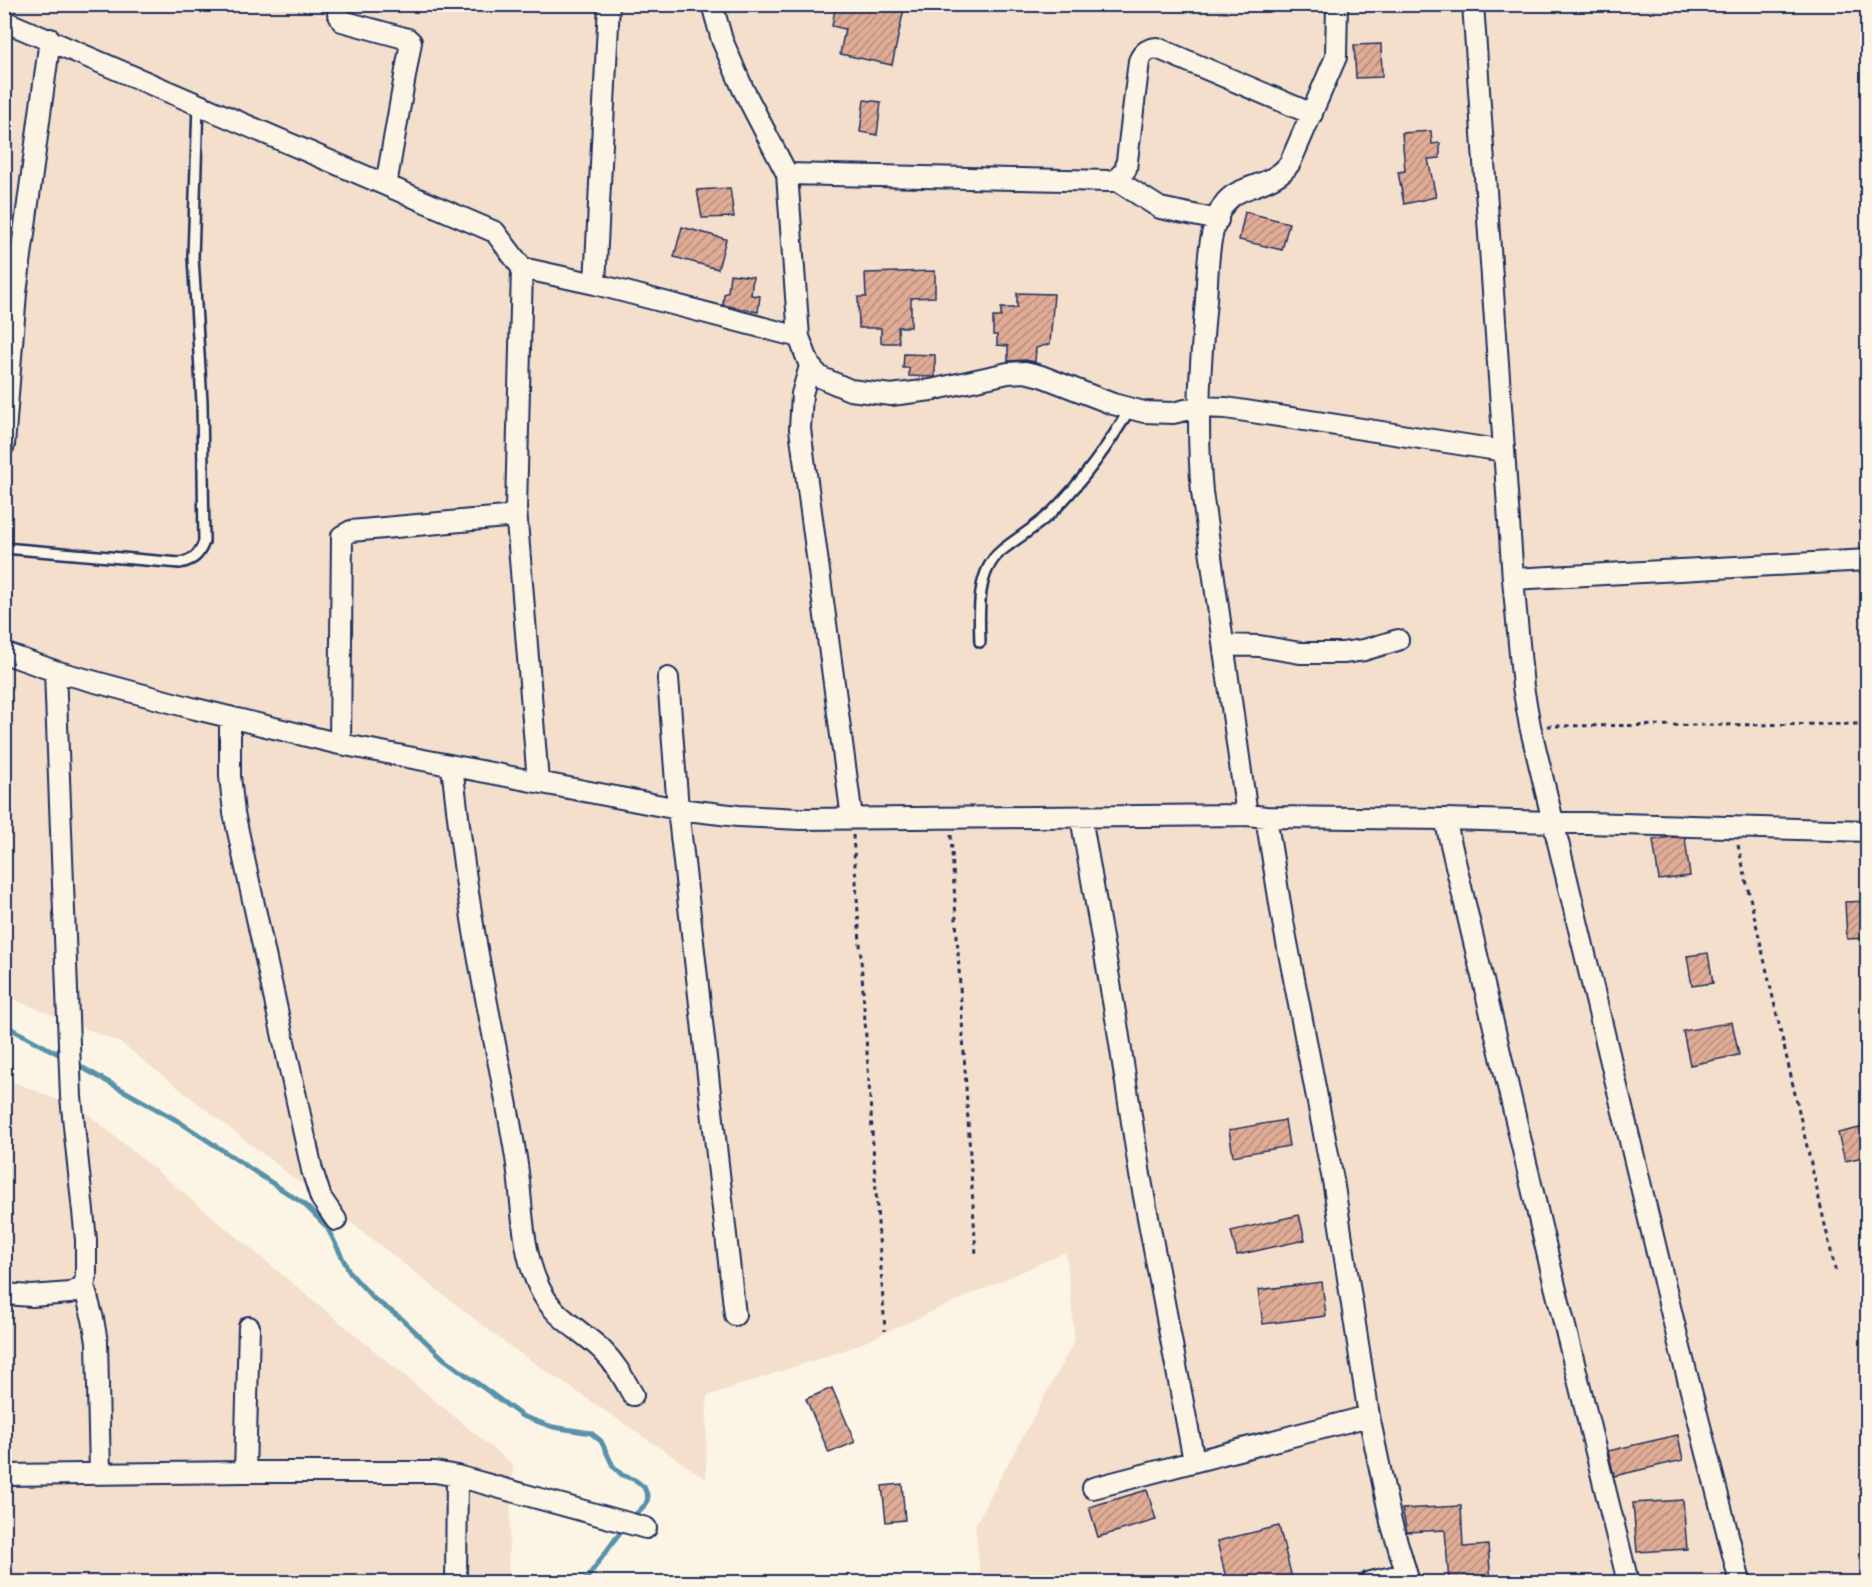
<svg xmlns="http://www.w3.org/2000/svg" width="1872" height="1587" font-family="'Shantell Sans',sans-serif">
  <defs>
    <pattern id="building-hatch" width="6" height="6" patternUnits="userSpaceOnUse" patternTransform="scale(1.5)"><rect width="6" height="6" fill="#e1ac96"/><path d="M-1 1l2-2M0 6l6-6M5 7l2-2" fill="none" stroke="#b68c7e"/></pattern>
  </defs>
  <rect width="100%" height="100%" fill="#fcf5e5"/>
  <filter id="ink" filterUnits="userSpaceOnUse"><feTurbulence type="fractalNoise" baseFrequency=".0167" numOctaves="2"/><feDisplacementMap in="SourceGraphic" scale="12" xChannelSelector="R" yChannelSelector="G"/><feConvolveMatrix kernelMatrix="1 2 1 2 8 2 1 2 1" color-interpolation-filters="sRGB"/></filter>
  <g filter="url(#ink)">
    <path fill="#f4dfcd" d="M4,5H1867V1582H981L975,1525L1075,1340L1066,1252L851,1348L707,1396L706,1479L509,1346L121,1043L5,996Z
      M4,1078L83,1110L513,1465L508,1568L512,1582H5Z"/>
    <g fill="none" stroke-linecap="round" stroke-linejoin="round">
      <path stroke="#5992aa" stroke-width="5" d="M4,1025L64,1057
        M74,1063L178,1121L304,1204L327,1227L350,1273L374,1299L402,1319L443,1358L522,1416L553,1427L591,1433L601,1441L613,1466L622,1475L635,1480L644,1487L648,1497L646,1504L631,1519
        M584,1582L625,1526"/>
    </g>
    <path fill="url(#building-hatch)" stroke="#1b2f5e" stroke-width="1.5" d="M836,4H905L892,65L840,54L845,29L832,26Z
      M1381,44L1382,77L1356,78L1354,45Z
      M864,100L881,102L877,135L860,132Z
      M1431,131L1432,144L1440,143V158L1428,159L1436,197L1404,204L1398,172L1405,171L1402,133Z
      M730,188L734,217L702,218L697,190Z
      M1245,212L1289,223L1282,250L1239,240Z
      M682,227L726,239L718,269L674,257Z
      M935,271V297L911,298V327H898L899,343H881V328H859L858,297H866L865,273Z
      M730,274L753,277L751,295L760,296L758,312L723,305L724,294L728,292Z
      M1017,293L1054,294L1050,344L1036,348L1035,362L1025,360L1008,361V346L997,345V335H993V317H1001V308H1017Z
      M904,354L935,355V377L909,376V368H903Z
      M1671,837L1685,838L1690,876L1659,880L1653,840Z
      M1868,901V938L1847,939L1845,902Z
      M1708,953L1713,983L1692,986L1687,956Z
      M1732,1022L1739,1055L1690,1065L1683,1031Z
      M1285,1120L1289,1146L1233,1156L1229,1130Z
      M1868,1126V1156L1845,1161L1838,1133Z
      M1299,1215L1305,1240L1237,1255L1231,1231Z
      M1322,1282L1326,1316L1263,1324L1258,1290Z
      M832,1388L855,1442L829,1453L806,1399Z
      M1678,1435L1683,1460L1614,1476L1608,1451Z
      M902,1484L905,1520L886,1522L882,1486Z
      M1147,1490L1156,1520L1098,1537L1089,1507Z
      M1683,1500L1687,1549L1637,1552L1633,1503Z
      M1461,1506L1463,1547L1488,1545L1491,1582H1449L1445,1530L1407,1532L1402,1509Z
      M1279,1526L1293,1582H1227L1217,1541Z"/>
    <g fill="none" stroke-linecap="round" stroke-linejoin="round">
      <g stroke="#1b2f5e" stroke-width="14">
        <path id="lane" d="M4,548L180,563C194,560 199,555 204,542L202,402L193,257L198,105
          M980,642C979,613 976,572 1001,551C1018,537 1037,527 1053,511C1081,483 1110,444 1130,408"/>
      </g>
      <g stroke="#1b2f5e" stroke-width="24">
        <path id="street" d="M339,4L338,13L342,21L408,39L411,42L386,185
          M712,4L722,40L743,89L787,174L799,337L810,366L820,377L850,390L891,395L931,390L1008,373L1025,372L1041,376L1113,404L1144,412L1173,413L1198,407L1226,408L1504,451
          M1473,4L1513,579L1523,687L1530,726L1678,1340L1740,1582
          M4,21L495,232L522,268L595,284L799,337
          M787,174L1109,181L1116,180L1126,169L1139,61C1143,52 1147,49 1157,48L1312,114
          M1116,180L1160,208L1218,220
          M595,284L609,4
          M810,366L802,394L800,429L852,818
          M4,445L16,293L50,39
          M516,509L538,782
          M1513,579L1868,560
          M1224,645L1259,646L1300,653H1343L1364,650L1398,640
          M4,653L55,671L192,708L340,744L678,809L738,816L800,819L1247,815L1266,817L1445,819L1868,831
          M668,678L678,809L735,1315
          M230,717V776L234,813L312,1170L321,1198L336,1220
          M340,744L342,536L351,531L505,517L511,514L516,509L522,268
          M452,767C458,815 463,864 471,912C483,994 503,1075 516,1158C523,1200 520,1247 539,1287C553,1318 579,1328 602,1350C616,1364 624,1379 633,1395
          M1247,815L1202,492C1196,426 1200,366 1206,301C1208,272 1207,227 1225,203C1239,184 1274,187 1290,163L1336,57L1337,4
          M1081,817L1117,1024L1140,1175L1194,1461
          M1266,817L1283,922L1333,1180L1369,1416L1391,1522L1409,1582
          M1445,819L1555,1286L1628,1582
          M84,1286L93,1319L97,1342L100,1473
          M4,1294L32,1296L70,1293L84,1286L86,1277V1240L71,1097L55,671
          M245,1472L249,1327
          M4,1475L245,1472H435L457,1476L646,1528
          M1093,1488L1369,1416
          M456,1582L457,1476
          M1370,1582L1406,1574"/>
      </g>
      <path stroke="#1b2f5e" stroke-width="3" stroke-dasharray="4.5 4.5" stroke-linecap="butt" d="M1547,726L1868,724
        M853,835L885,1331
        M951,835L976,1255
        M1738,845L1836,1273"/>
      <use href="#lane" stroke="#fcf5e5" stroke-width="9"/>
      <use href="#street" stroke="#fcf5e5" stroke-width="20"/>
    </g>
  </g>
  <rect width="1872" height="1587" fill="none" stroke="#fcf5e5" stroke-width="24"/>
  <rect x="12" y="12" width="1848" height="1563" fill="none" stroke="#1b2f5e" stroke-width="2" filter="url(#ink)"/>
</svg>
